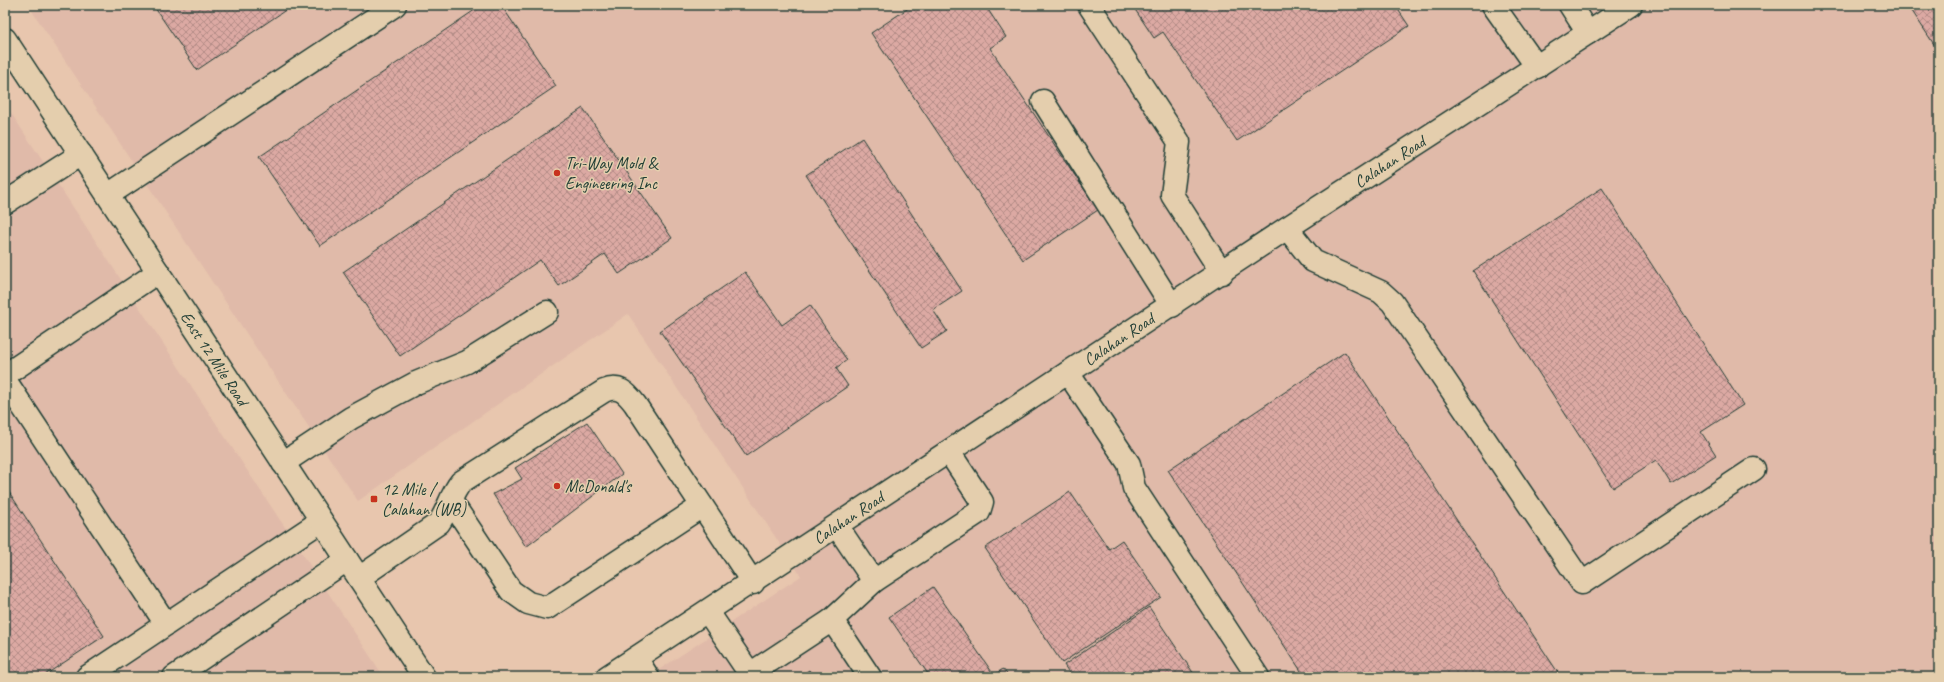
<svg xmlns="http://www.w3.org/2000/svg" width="1944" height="682" font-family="Caveat,sans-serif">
  <defs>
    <pattern id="building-cross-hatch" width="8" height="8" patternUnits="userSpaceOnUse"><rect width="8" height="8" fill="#dca9a3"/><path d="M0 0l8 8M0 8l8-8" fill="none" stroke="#b28b86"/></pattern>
  </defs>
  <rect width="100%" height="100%" fill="#e8c6ae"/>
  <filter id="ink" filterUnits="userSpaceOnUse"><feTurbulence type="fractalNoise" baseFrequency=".025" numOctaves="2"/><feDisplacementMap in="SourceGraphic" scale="8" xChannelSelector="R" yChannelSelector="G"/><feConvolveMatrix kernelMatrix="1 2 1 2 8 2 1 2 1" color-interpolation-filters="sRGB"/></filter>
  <g filter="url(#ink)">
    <path fill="#e0baa9" d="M28,5H1939V677H648L801,576L628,314L358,501Z
      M5,104L184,375L384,677H5Z"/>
    <path fill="url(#building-cross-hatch)" stroke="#1f3d34" d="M153,5H293L197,70Z
      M482,5H501L556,86L320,246L259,157Z
      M913,5H985L1006,37L990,48L1098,210L1023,260L871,33Z
      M1132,5H1395L1409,26L1237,141L1163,32L1154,38Z
      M1908,5H1939V52Z
      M583,108L672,238L619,274L605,254L559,286L540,260L400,356L343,272Z
      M862,138L962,291L933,310L947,331L921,348L806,175Z
      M1602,188L1743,405L1701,432L1716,455L1671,484L1656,460L1613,488L1473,271Z
      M745,272L782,325L810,305L847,360L836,368L848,386L746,456L660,331Z
      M1345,352L1561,677H1305L1168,470Z
      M587,422L622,474L526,547L493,494L522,479L515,468Z
      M5,486L104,636L42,677H5Z
      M1070,492L1109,549L1122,540L1161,597L1062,663L985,548Z
      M933,587L994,675L1003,669L1009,677H930L889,617Z
      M1149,607L1196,677H1072L1064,665Z
      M809,670L814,677H799Z"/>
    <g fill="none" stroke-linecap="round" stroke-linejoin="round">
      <g stroke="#1f3d34" stroke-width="25">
        <g id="minor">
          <path d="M1089,5L1179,142L1172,195L1222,273"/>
          <path d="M1493,5L1537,67"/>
          <path d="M1570,5L1588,33"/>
          <path d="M1043,101L1172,306"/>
          <path d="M108,195L395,5"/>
          <path d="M5,203L81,154"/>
          <path d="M1287,228L1313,261L1381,292L1392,302L1582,583L1754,469"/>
          <path d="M1068,373L1129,464L1134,488L1258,677"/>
          <path d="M5,375L158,272"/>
          <path d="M5,380L166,624"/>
          <path d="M283,463L351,418L416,383L467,362L547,312"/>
          <path d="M451,501L511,591L528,603L547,608L702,506"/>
          <path d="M837,526L874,581L979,512L982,502L949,452"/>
          <path d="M359,578L439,523C448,510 451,494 461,482L604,391C619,385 626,392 635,404L753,583"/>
          <path d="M708,612L750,674L832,620L874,581"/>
          <path d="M832,620L870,677"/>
          <path d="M636,658L648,677"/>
          <path d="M87,677L321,521"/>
          <path d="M174,677L347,560"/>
          <path id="s1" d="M607,677L1287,228L1631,5"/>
        </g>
      </g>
      <g stroke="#1f3d34" stroke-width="25">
        <g id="major">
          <path id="s2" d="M5,39L424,677"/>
        </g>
      </g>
      <use href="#minor" stroke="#e4cead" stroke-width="22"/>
      <use href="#major" stroke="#e4cead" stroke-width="22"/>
    </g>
  </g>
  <g fill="#c8321e" stroke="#e4cead" stroke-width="1.5">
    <circle cx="557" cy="173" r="4"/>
    <circle cx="557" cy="486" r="4"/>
    <rect x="370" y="495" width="8" height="8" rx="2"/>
  </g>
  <g text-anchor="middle" stroke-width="3" stroke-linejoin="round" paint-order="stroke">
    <g font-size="17" fill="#1f3d34" stroke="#e4cead">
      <text dy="6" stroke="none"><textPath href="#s1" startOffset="937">Calahan Road</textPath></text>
      <text dy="6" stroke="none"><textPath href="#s1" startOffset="613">Calahan Road</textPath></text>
      <text dy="6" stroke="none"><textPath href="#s2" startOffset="382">East 12 Mile Road</textPath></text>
      <text dy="6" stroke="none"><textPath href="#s1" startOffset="289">Calahan Road</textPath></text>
    </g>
    <g font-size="17" fill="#1f3d34" stroke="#e4cead" text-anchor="start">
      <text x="565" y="169">Tri-Way Mold &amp;<tspan x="565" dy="20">Engineering Inc</tspan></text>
      <text x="565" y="492">McDonald's</text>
      <text x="382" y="495">12 Mile /<tspan x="382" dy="20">Calahan (WB)</tspan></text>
    </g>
  </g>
  <rect width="1944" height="682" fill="none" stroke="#e4cead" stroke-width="20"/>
  <rect x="10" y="10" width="1924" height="662" fill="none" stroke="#1f3d34" stroke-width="1.5" filter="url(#ink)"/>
</svg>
